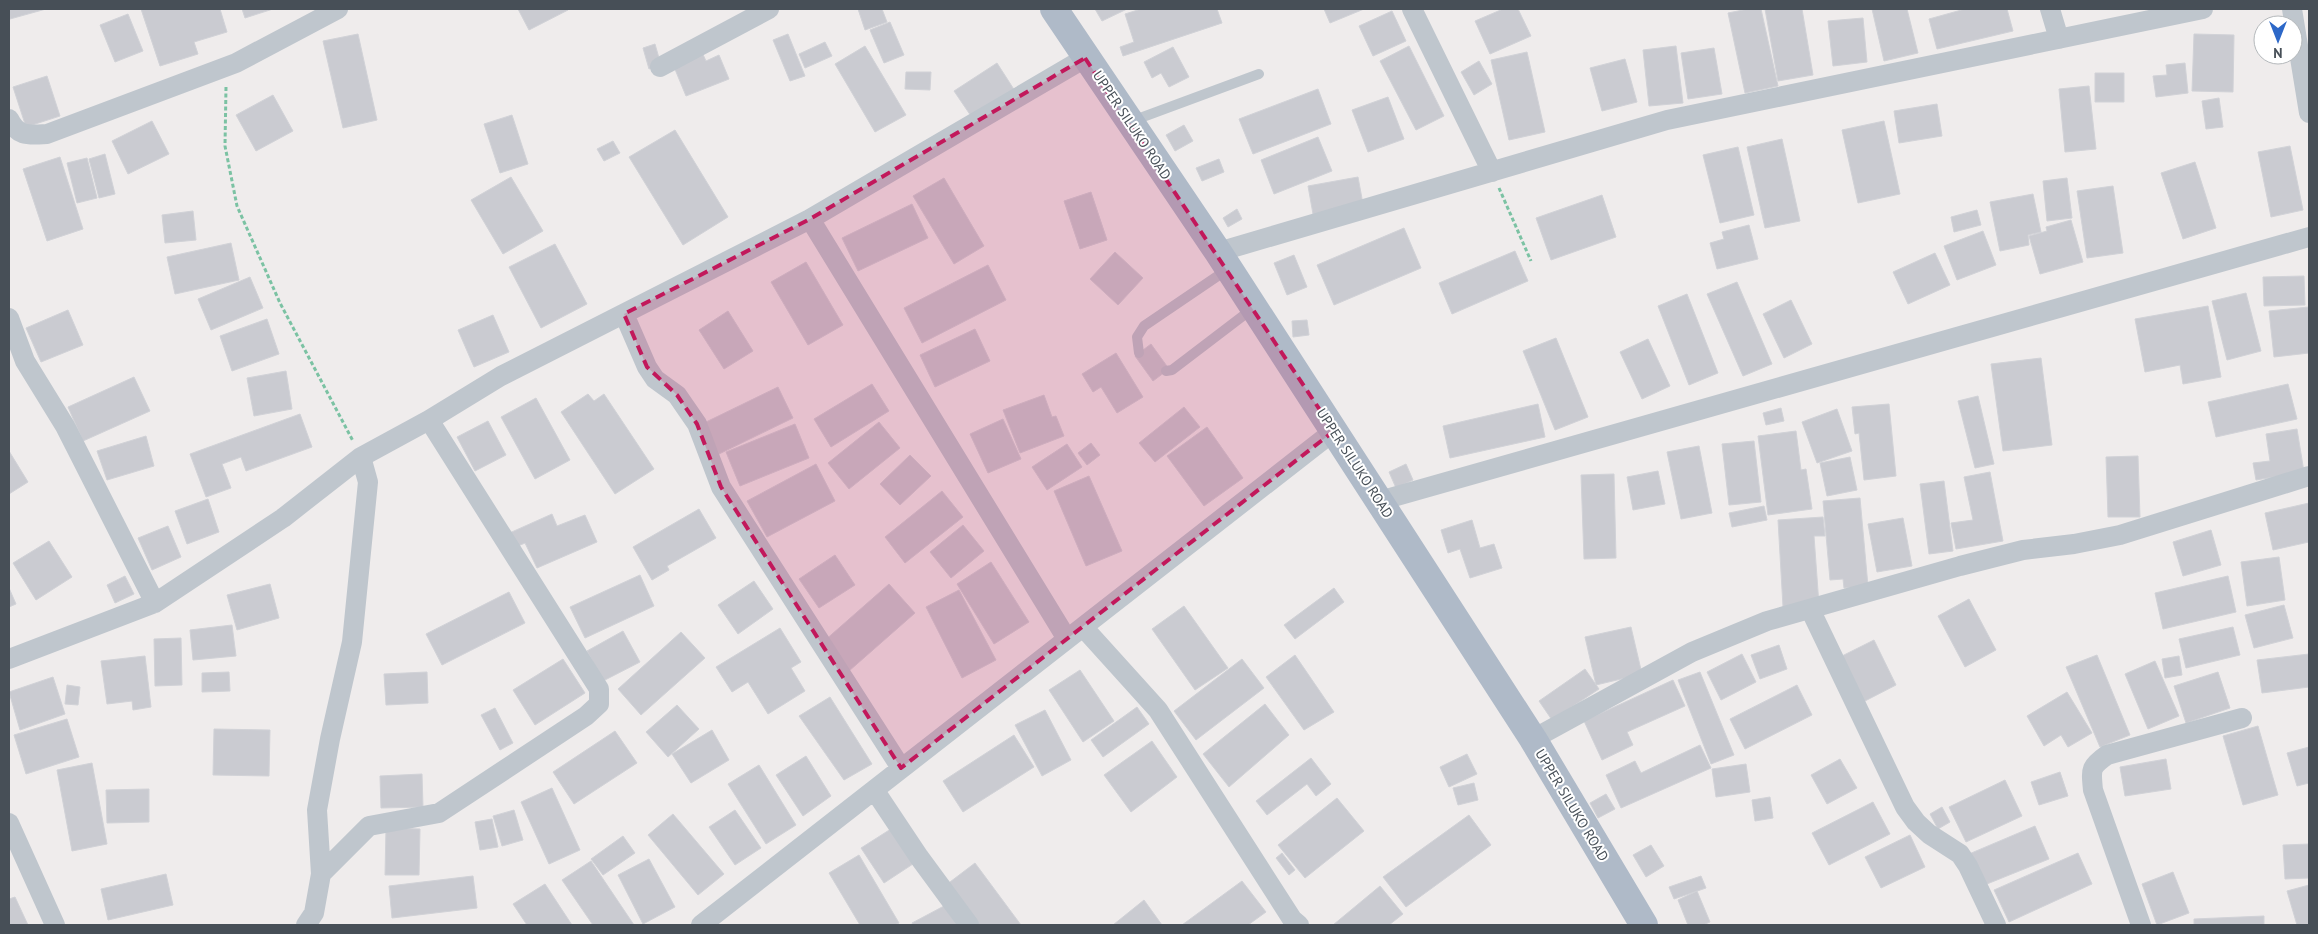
<svg xmlns="http://www.w3.org/2000/svg" width="2318" height="934" font-family="'PT Sans',sans-serif">
  <rect width="100%" height="100%" fill="#efecec"/>
  <path fill="#cacbd1" stroke="#d1d2d7" d="M9,9H46L10,19Z
    M141,9H220L227,32L194,42L198,54L160,66Z
    M242,9H273L245,18Z
    M518,9H567L568,10L529,30Z
    M858,9H882L887,22L865,30Z
    M1095,9H1127L1102,21Z
    M1141,9H1217L1222,23L1123,56L1120,47L1134,42L1125,14Z
    M1324,9H1364L1330,23Z
    M1503,9H1518L1531,36L1490,54L1475,21Z
    M1748,9H1761L1778,86L1745,93L1728,13Z
    M1765,9H1802L1813,75L1778,81Z
    M1872,9H1907L1918,53L1884,61Z
    M1965,9H2007L2013,31L1937,49L1929,19Z
    M1392,11L1406,41L1373,56L1359,26Z
    M128,14L143,51L115,62L100,25Z
    M1863,18L1867,62L1833,66L1828,21Z
    M890,22L904,55L884,63L870,30Z
    M358,34L377,120L343,128L323,41Z
    M788,34L805,76L790,81L773,40Z
    M2194,34L2234,35L2233,92L2192,91Z
    M825,42L832,56L805,68L799,54Z
    M655,44L661,65L649,69L643,48Z
    M865,46L906,115L875,132L835,64Z
    M1409,46L1444,116L1416,130L1380,61Z
    M1676,46L1683,103L1649,106L1643,50Z
    M1173,47L1189,77L1169,87L1161,73L1152,78L1144,62Z
    M1714,48L1722,94L1688,99L1681,53Z
    M701,50L706,61L719,55L729,79L686,96L672,62Z
    M1527,52L1545,132L1509,140L1491,60Z
    M1625,59L1637,102L1602,111L1590,68Z
    M1479,61L1492,84L1474,95L1461,72Z
    M997,63L1015,91L973,119L954,91Z
    M2185,63L2188,93L2156,97L2153,76L2167,75L2166,65Z
    M906,72H931L930,90L905,89Z
    M2095,73H2124V102H2095Z
    M47,76L60,116L26,127L13,87Z
    M2089,86L2096,149L2065,152L2059,89Z
    M1318,89L1331,124L1253,154L1239,119Z
    M273,95L293,131L256,151L236,115Z
    M1388,97L1404,139L1368,152L1352,110Z
    M2219,98L2223,127L2206,129L2202,101Z
    M1937,104L1942,136L1899,143L1894,111Z
    M512,115L528,164L500,173L484,124Z
    M152,121L169,154L128,174L112,141Z
    M1884,121L1900,194L1858,203L1842,130Z
    M1184,125L1193,141L1175,151L1166,135Z
    M675,130L728,217L683,245L629,157Z
    M1318,137L1332,171L1274,194L1261,160Z
    M1782,139L1800,221L1765,228L1747,147Z
    M613,141L620,153L604,161L597,149Z
    M2290,146L2303,210L2271,217L2258,152Z
    M1738,147L1754,215L1720,223L1703,155Z
    M105,154L115,194L99,198L89,159Z
    M60,157L83,229L47,241L23,169Z
    M87,158L97,198L77,203L67,163Z
    M1219,159L1224,172L1202,181L1196,168Z
    M2195,162L2216,228L2183,239L2161,173Z
    M511,177L543,231L503,254L471,200Z
    M1358,177L1363,204L1313,214L1308,186Z
    M944,178L984,246L954,264L913,196Z
    M2067,178L2072,218L2047,221L2043,181Z
    M2113,186L2123,253L2087,258L2077,191Z
    M1091,192L1107,240L1080,249L1064,201Z
    M2033,194L2041,232L2028,235L2029,245L2000,251L1990,202Z
    M1602,195L1616,237L1551,260L1536,218Z
    M912,204L928,238L858,271L842,238Z
    M1237,209L1242,219L1228,227L1223,218Z
    M1977,210L1981,225L1954,232L1951,217Z
    M193,211L196,240L165,243L162,215Z
    M2071,220L2083,262L2040,274L2029,236L2047,231L2046,227Z
    M1749,225L1758,259L1717,269L1710,243L1724,239L1722,232Z
    M1404,228L1421,268L1334,305L1317,265Z
    M1983,231L1996,265L1957,280L1944,246Z
    M231,243L239,280L175,294L167,257Z
    M555,244L587,304L541,328L509,267Z
    M1515,251L1528,281L1452,314L1439,283Z
    M1115,252L1143,278L1118,305L1090,279Z
    M1935,253L1950,285L1908,304L1893,272Z
    M1294,255L1307,287L1287,295L1274,263Z
    M806,262L843,325L808,345L771,282Z
    M988,265L1006,300L922,343L904,308Z
    M2304,276L2305,305L2264,306L2263,277Z
    M250,277L263,308L211,330L198,299Z
    M1737,282L1772,364L1743,376L1707,294Z
    M2246,293L2261,351L2227,360L2212,301Z
    M1687,294L1718,373L1689,385L1658,306Z
    M1791,300L1812,344L1784,358L1763,314Z
    M2208,306L2221,377L2183,384L2180,365L2145,372L2135,319Z
    M2309,307V353L2274,357L2269,311Z
    M68,310L83,345L41,362L26,328Z
    M728,311L753,351L724,369L699,330Z
    M493,315L509,352L474,367L458,330Z
    M267,319L279,354L232,371L220,336Z
    M1307,320L1309,335L1293,337L1292,321Z
    M975,329L990,361L935,387L920,355Z
    M1556,338L1588,417L1555,430L1523,351Z
    M1648,339L1670,386L1642,399L1620,352Z
    M1151,344L1169,369L1153,381L1135,356Z
    M1116,353L1143,397L1117,413L1101,387L1093,392L1082,374Z
    M2041,358L2052,445L2003,451L1991,364Z
    M286,371L292,409L254,416L247,378Z
    M134,377L150,411L83,441L68,407Z
    M872,384L889,411L831,447L814,419Z
    M2288,384L2297,419L2216,437L2208,402Z
    M778,387L793,418L719,454L704,423Z
    M588,394L594,401L604,394L654,469L615,494L561,412Z
    M1044,395L1052,417L1056,416L1064,436L1020,453L1003,410Z
    M1978,396L1994,464L1975,468L1958,401Z
    M536,398L570,460L535,479L501,417Z
    M1538,404L1545,437L1450,458L1443,426Z
    M1889,404L1896,476L1864,480L1859,433L1855,434L1852,407Z
    M1184,407L1200,427L1155,462L1139,443Z
    M1781,408L1784,421L1766,425L1763,413Z
    M1837,409L1852,451L1817,463L1802,422Z
    M300,414L312,447L246,471L241,457L222,464L231,488L206,497L190,454Z
    M1003,419L1021,459L988,473L970,434Z
    M488,421L506,455L475,471L457,437Z
    M879,422L900,448L849,489L828,463Z
    M795,424L809,458L740,486L726,452Z
    M1207,427L1243,478L1204,506L1167,456Z
    M2297,429L2304,472L2256,480L2253,463L2270,461L2266,434Z
    M1796,431L1801,470L1806,469L1812,509L1768,515L1758,436Z
    M146,436L154,466L107,480L97,451Z
    M1754,441L1761,502L1729,505L1722,444Z
    M1091,443L1100,455L1087,465L1078,453Z
    M1067,444L1082,467L1047,490L1032,467Z
    M1699,446L1712,513L1681,519L1667,452Z
    M9,451L28,482L9,494Z
    M910,455L931,476L900,505L880,484Z
    M2138,456L2140,517H2108L2106,457Z
    M1850,457L1857,490L1827,496L1820,463Z
    M816,464L835,501L767,537L747,501Z
    M1406,464L1413,480L1396,488L1389,472Z
    M1658,471L1665,504L1633,510L1627,477Z
    M1990,472L2003,541L1956,549L1951,523L1973,520L1964,477Z
    M1614,474L1616,558L1584,559L1581,475Z
    M1089,476L1122,551L1086,566L1054,491Z
    M1944,481L1953,551L1929,554L1920,484Z
    M942,491L963,517L905,563L885,537Z
    M1860,498L1868,586L1844,588L1843,579L1830,580L1823,501Z
    M208,499L219,532L187,544L175,511Z
    M2309,503V542L2273,550L2265,513Z
    M1764,506L1767,520L1732,527L1729,513Z
    M699,509L716,538L667,566L669,570L652,580L633,547Z
    M552,514L557,526L585,515L597,542L537,568L525,543L511,549L505,535Z
    M1823,517L1825,536H1814L1819,605L1783,607L1778,520Z
    M1903,518L1912,566L1877,572L1868,524Z
    M1472,520L1480,548L1494,544L1502,568L1470,578L1460,549L1448,553L1441,530Z
    M963,525L984,551L951,578L930,552Z
    M168,526L181,557L152,570L138,538Z
    M2211,530L2221,565L2183,576L2173,542Z
    M49,541L72,577L36,600L13,563Z
    M835,555L855,585L819,608L799,579Z
    M2279,557L2285,600L2247,606L2241,562Z
    M991,562L1029,622L994,644L957,584Z
    M640,575L654,606L585,638L570,607Z
    M125,576L134,594L115,603L107,585Z
    M2228,576L2236,612L2163,629L2155,593Z
    M754,581L773,609L738,634L718,605Z
    M270,584L279,618L237,630L227,595Z
    M889,584L915,613L849,671L823,642Z
    M9,588L16,604L9,607Z
    M1334,588L1344,602L1295,639L1284,625Z
    M959,590L996,660L962,678L926,607Z
    M509,592L525,623L442,665L426,634Z
    M1969,599L1996,650L1965,667L1938,616Z
    M2284,605L2293,638L2254,648L2245,615Z
    M1184,606L1228,668L1195,690L1152,629Z
    M232,625L236,656L193,660L190,630Z
    M1631,627L1642,674L1596,685L1585,637Z
    M2233,627L2240,655L2186,668L2179,639Z
    M780,628L801,662L791,668L805,691L768,714L748,682L732,692L716,667Z
    M623,631L640,662L603,681L587,651Z
    M681,632L705,658L641,715L618,689Z
    M181,638L182,685L155,686L154,639Z
    M1874,640L1896,685L1863,702L1840,657Z
    M1779,645L1787,669L1760,679L1751,655Z
    M1742,654L1756,682L1721,700L1707,672Z
    M2309,654V687L2262,693L2257,660Z
    M1295,655L1334,712L1304,730L1266,677Z
    M2097,655L2130,735L2100,747L2066,667Z
    M145,656L151,707L133,710L132,701L107,704L101,661Z
    M2179,656L2182,675L2165,678L2162,659Z
    M563,659L585,693L535,725L513,690Z
    M1242,659L1264,688L1196,740L1174,711Z
    M2155,661L2179,716L2148,729L2125,674Z
    M1585,669L1599,689L1552,720L1539,701Z
    M1080,670L1114,721L1083,742L1049,690Z
    M229,672L230,691L202,692V673Z
    M427,672L428,703L386,705L384,674Z
    M1700,672L1734,755L1711,764L1678,680Z
    M2218,672L2230,708L2186,723L2174,686Z
    M53,677L65,714L20,730L9,692Z
    M1673,680L1685,706L1627,732L1633,745L1602,760L1584,721Z
    M67,685L80,687L78,705L65,704Z
    M1797,685L1812,715L1745,749L1730,719Z
    M2067,692L2092,733L2068,747L2061,735L2044,746L2027,716Z
    M830,697L872,764L844,780L799,716Z
    M1265,704L1289,735L1229,787L1203,754Z
    M677,705L699,729L668,757L646,732Z
    M1137,707L1149,724L1103,757L1091,740Z
    M495,708L513,743L500,750L481,715Z
    M1045,710L1071,760L1042,776L1015,725Z
    M67,719L79,757L26,774L14,735Z
    M2258,726L2278,795L2243,805L2223,736Z
    M214,729L270,730L269,776L213,775Z
    M712,730L729,760L691,783L672,754Z
    M615,731L637,763L574,804L553,772Z
    M1014,735L1034,767L963,812L943,781Z
    M1152,741L1177,777L1131,812L1104,775Z
    M1700,745L1711,768L1621,808L1606,775L1635,761L1641,773Z
    M2309,747V783L2297,786L2287,753Z
    M1467,754L1477,774L1449,787L1440,767Z
    M806,756L831,796L803,816L776,775Z
    M1311,758L1331,784L1316,796L1307,784L1267,815L1256,801Z
    M1840,759L1857,788L1827,804L1811,775Z
    M2166,759L2171,789L2125,796L2120,767Z
    M92,763L107,844L72,851L57,770Z
    M1746,764L1750,792L1716,797L1712,769Z
    M759,765L796,825L766,844L728,784Z
    M2060,772L2068,796L2039,805L2031,782Z
    M422,774L423,807L381,808L380,776Z
    M2005,780L2022,816L1966,842L1949,807Z
    M1474,783L1478,800L1458,805L1453,788Z
    M552,788L580,850L549,864L521,802Z
    M149,789V822L107,823L106,790Z
    M1606,794L1615,809L1598,818L1590,803Z
    M1770,797L1773,818L1755,821L1752,800Z
    M1337,798L1364,831L1305,878L1278,845Z
    M1873,802L1890,834L1829,865L1812,833Z
    M1942,807L1950,822L1938,829L1930,814Z
    M514,810L523,840L502,846L493,816Z
    M735,810L761,848L735,865L709,827Z
    M673,814L724,874L698,895L648,835Z
    M1469,815L1491,845L1406,907L1383,877Z
    M492,819L498,847L480,850L475,822Z
    M2035,826L2049,859L1982,886L1969,854Z
    M894,827L916,862L884,883L861,848Z
    M386,828L420,829L419,875H385Z
    M1910,835L1925,867L1881,888L1865,857Z
    M623,836L635,853L603,875L591,859Z
    M2309,844V878L2285,879L2283,845Z
    M1651,845L1664,866L1646,877L1633,855Z
    M1282,853L1295,870L1289,875L1276,858Z
    M2078,853L2092,884L2009,922L1994,890Z
    M859,855L899,923L894,925H860L829,873Z
    M649,859L675,907L643,924L618,875Z
    M591,861L634,925H593L562,880Z
    M975,863L1021,925H977L946,885Z
    M2173,872L2189,913L2157,925L2142,884Z
    M166,874L173,905L108,920L101,889Z
    M473,876L477,908L392,918L389,886Z
    M1701,876L1706,888L1674,899L1669,887Z
    M1242,881L1266,912L1248,925H1182Z
    M545,884L572,925H527L513,904Z
    M2309,885V925H2297L2287,891Z
    M1380,886L1403,914L1389,925H1333Z
    M1697,891L1710,922L1703,925H1688L1678,900Z
    M15,897L28,925H9V899Z
    M1144,900L1162,925H1113Z
    M944,906L957,925H913L912,923Z
    M2264,916V925H2194V919Z"/>
  <g fill="none" stroke-linecap="round" stroke-linejoin="round">
    <path stroke="#7bc2a3" stroke-width="3" stroke-dasharray="4 2.5" stroke-linecap="butt" d="M226,87L225,146L237,206L280,303L353,441
      M1499,188L1531,261"/>
    <path stroke="#bfc6cd" stroke-width="10" d="M1132,121L1259,74
      M1139,353L1137,337L1144,326L1228,269
      M1166,371L1172,370L1252,309"/>
    <path stroke="#bfc6cd" stroke-width="20" d="M1412,9L1492,172
      M2050,9L2059,39
      M2292,9L2309,113
      M660,67L769,9
      M9,119C18,137 28,135 47,134L236,63L338,9
      M810,219L1067,639
      M1218,252L1667,120L2203,9
      M624,314L647,367L655,379L677,395L697,424L721,487L901,768
      M9,318L25,361L65,426L155,603
      M1379,501L2309,237
      M1810,609L1905,807L1916,822L1929,834L1960,854L1968,866L1996,925
      M1083,627L1158,710L1292,919L1299,925
      M9,659L155,603L283,518L361,457L429,420L501,376L810,219L1085,58
      M1533,739L1692,652L1767,621L1960,566L2023,550L2074,544L2120,535L2309,476
      M875,791L919,857L969,925
      M9,823L55,925
      M321,874L369,826L439,813L586,716L599,704V689L429,420
      M306,925L314,913L321,874L317,810L330,739L352,642L368,482L361,457
      M701,925L1334,431
      M2141,925L2093,790C2091,769 2090,767 2107,755L2242,718"/>
    <path stroke="#afbac8" stroke-width="28" d="M1054,9L1218,252L1533,739L1644,925"/>
  </g>
  <path fill="#c2185b" fill-opacity="0.2" stroke="#c2185b" stroke-width="4" stroke-dasharray="10 6" stroke-linejoin="round" d="M1085,58L1334,431L901,768L721,487L697,424L677,395L647,367L624,314L810,219Z"/>
  <g text-anchor="middle" stroke-width="4" stroke-linejoin="round" paint-order="stroke">
    <g font-size="14" fill="#474f57" stroke="#fff">
      <text transform="translate(1132 125) rotate(56)" y="5">UPPER SILUKO ROAD</text>
      <text transform="translate(1355 463) rotate(57)" y="5">UPPER SILUKO ROAD</text>
      <text transform="translate(1572 805) rotate(59)" y="5">UPPER SILUKO ROAD</text>
    </g>
  </g>
  <rect width="2318" height="934" fill="none" stroke="#474f57" stroke-width="20"/>
  <g transform="translate(2278 40) rotate(180)"><circle r="24" fill="#ffffff" stroke="#b5b9bc"/>
  <path d="M0-4L9 19L0 12L-9 19Z" fill="#2d68c8"/>
  <text y="-8" font-size="14" font-weight="bold" text-anchor="middle" fill="#474f57">N</text>
  </g>
</svg>
